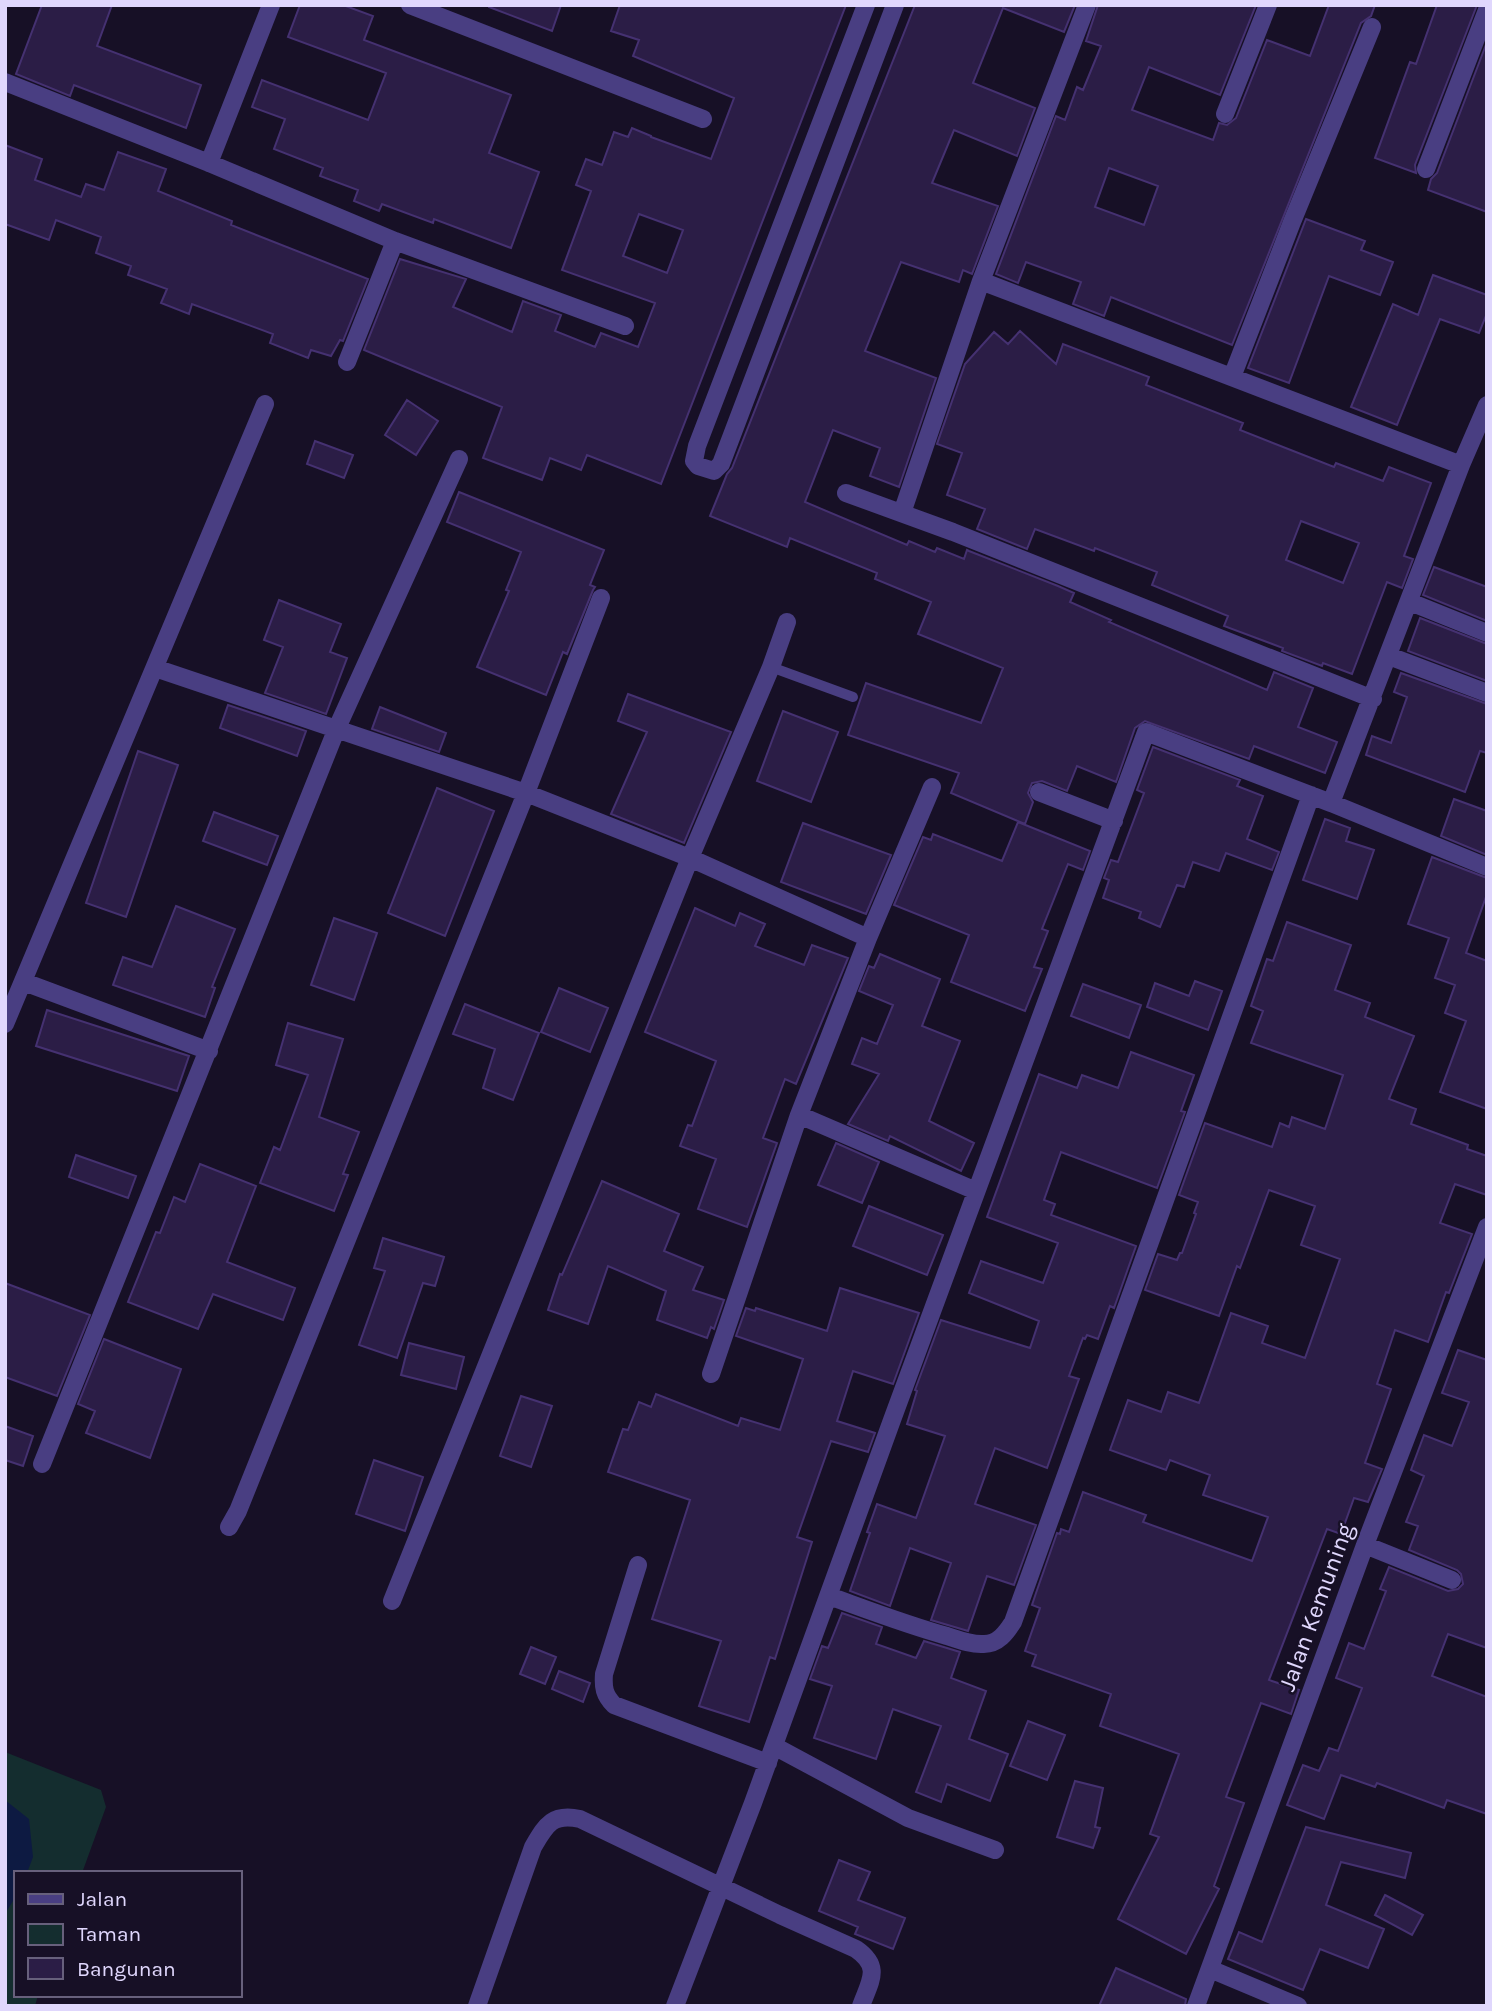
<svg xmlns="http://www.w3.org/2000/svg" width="1492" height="2011" font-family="Karla,sans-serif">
  <rect width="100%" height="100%" fill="#171026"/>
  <path fill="#142d2f" d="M5,1752L101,1790L106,1807L82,1873H16V1995H38L35,2006H5Z"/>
  <path fill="#0d1a42" d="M5,1800L29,1819L33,1857L27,1873H16V1896L5,1914Z"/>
  <path fill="#2b1d46" stroke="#453171" stroke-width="2" fill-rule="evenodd" d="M42,5H112L97,46L201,85L186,128L74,85L70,96L16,74Z
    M300,5H343L373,16L364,40L511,95L489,153L539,172L511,248L434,219L433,223L382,204L379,211L354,201L358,190L320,176L323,168L274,149L285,119L252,107L262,80L368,120L386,73L288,37Z
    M489,5H561L552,31L489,7Z
    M620,5H846L661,484L587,455L581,470L550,458L542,480L483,458L502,407L364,350L400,259L466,279L453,307L512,332L523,301L561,315L555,331L595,347L601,333L638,347L655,303L562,270L591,191L576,185L586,159L602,165L614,132L628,137L632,128L651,136V137L711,159L734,98L633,56L639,40L611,31ZM639,214L683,230L667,273L623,256Z
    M915,5H1075L1064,32L1003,8L973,83L1035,108L1017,156L954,130L932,183L998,206L972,274L963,270L959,282L901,262L865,351L936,378L899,487L870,476L880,448L833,430L805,502L907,545L909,541L935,552L937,548L964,559L967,550L969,551L1058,586L1074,593L1070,602L1111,620L1109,622L1267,690L1274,672L1313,688L1298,727L1337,742L1325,773L1254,746L1249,759L1145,721L1135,728L1116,782L1077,766L1067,791L1042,781L1032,783L1028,793L1033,802L1025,824L951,793L959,773L848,735L866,683L981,723L1003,668L918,634L931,602L875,579L877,573L790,538L787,547L710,516L727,474L732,468Z
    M1098,5H1256L1220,95L1149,67L1132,110L1213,140L1219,123L1227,125L1236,118L1267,40L1310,56L1329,5H1375L1371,16L1361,23L1232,345L1111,297L1104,316L1073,304L1081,282L1026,262L1018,283L996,274L1056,116L1065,120L1077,87L1083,90L1101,46L1086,41ZM1109,168L1158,186L1144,225L1095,207Z
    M1437,5H1477L1415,165L1416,173L1375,158L1410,62L1416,64Z
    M1487,42V212L1428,190L1431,179L1437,173Z
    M5,145L42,159L35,180L81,197L86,184L104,190L118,152L166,169L158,191L232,221L231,225L368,279L343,341L340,340L331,356L311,350L308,358L270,343L273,334L192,304L189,314L161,303L167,289L128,275L131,266L96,253L101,237L56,220L49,240L5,224Z
    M1306,219L1365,241L1361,250L1393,262L1380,295L1329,276L1289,383L1248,368Z
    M1433,275L1487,295V313L1479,333L1440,319L1397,425L1351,407L1393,304L1418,315Z
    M1020,331L1056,364L1063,344L1149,377L1146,385L1243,423L1240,430L1334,467L1336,463L1383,481L1389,467L1431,483L1404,556L1413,559L1402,588L1387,582L1352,674L1323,663L1322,666L1282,651L1283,648L1224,626L1228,616L1152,585L1157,572L1095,548L1094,551L1035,529L1027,549L977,529L985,509L947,495L962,453L937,444L965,364L994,332L1008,344ZM1301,521L1359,543L1343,583L1286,560Z
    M407,400L438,421L416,455L385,435Z
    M315,441L353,455L344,478L307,464Z
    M459,492L604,550L590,585L595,587L593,590L567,654L563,652L546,695L477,667L509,591L506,590L521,552L447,522Z
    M1434,567L1487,587V621L1423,595Z
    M279,600L341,624L330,652L347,658L326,714L265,693L283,647L264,640Z
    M1420,618L1487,644V681L1408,651Z
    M1401,673L1487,704V753L1480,751L1465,792L1366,755L1372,736L1391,743L1407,697L1394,692Z
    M628,694L731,732L684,843L611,814L647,732L618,721Z
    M228,705L306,731L297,756L220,728Z
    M380,707L446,733L439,752L372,729Z
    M783,711L838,732L811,802L757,781Z
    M1153,747L1240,780L1237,786L1263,796L1247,839L1279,852L1272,870L1226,853L1219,871L1193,862L1184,887L1177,885L1160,927L1139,918L1141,912L1103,898L1109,880L1104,878L1111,860L1118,862L1144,793L1137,790Z
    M138,751L178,765L126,917L86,903Z
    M437,788L494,811L445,936L388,913Z
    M1454,799L1487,811V855L1441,836Z
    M214,812L278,836L267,865L203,841Z
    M1325,819L1350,828L1346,841L1374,850L1357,899L1303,880Z
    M1018,822L1090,851L1083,870L1068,864L1042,929L1048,931L1034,967L1042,969L1025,1011L951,982L969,935L894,905L923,837L931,840L933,834L1002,861Z
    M803,823L891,855L866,914L781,882Z
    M1432,857L1487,878V894L1466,953L1487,961V1109L1440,1092L1466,1021L1445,1013L1455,985L1435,978L1449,938L1408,924Z
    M176,906L235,929L212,987L215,988L205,1017L113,985L123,957L152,967Z
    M695,908L735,926L740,913L765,924L755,946L804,965L812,945L848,958L796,1084L785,1079L763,1138L777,1143L747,1227L698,1209L716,1159L680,1146L688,1125L692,1126L716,1061L645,1032Z
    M334,918L377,933L354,1000L311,985Z
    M1287,922L1351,945L1335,990L1370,1003L1365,1017L1414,1036L1389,1099L1416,1109L1411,1124L1468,1145L1467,1149L1487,1156V1195L1455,1184L1440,1223L1472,1234L1449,1293L1446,1292L1428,1342L1395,1330L1377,1384L1391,1389L1365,1463L1382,1469L1368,1502L1354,1498L1341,1534L1327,1529L1269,1680L1299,1690L1291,1714L1261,1703L1226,1797L1244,1803L1214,1886L1219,1889L1186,1954L1118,1919L1159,1837L1150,1834L1179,1754L1100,1726L1111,1694L1032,1666L1036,1655L1025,1651L1040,1608L1032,1605L1036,1593L1057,1533L1060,1534L1061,1529L1069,1532L1083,1492L1146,1515L1143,1522L1252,1561L1268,1517L1203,1495L1210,1475L1170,1460L1166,1470L1110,1450L1128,1400L1161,1412L1168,1392L1199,1403L1231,1313L1268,1326L1262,1343L1305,1358L1340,1259L1301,1245L1315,1206L1269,1190L1240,1268L1237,1266L1219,1316L1145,1290L1158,1254L1177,1260L1180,1253H1182L1196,1214L1194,1213L1198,1202L1179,1195L1205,1123L1272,1147L1280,1123L1289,1127L1292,1117L1325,1129L1343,1075L1251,1043L1263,1011L1251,1006L1267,959L1273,961Z
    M880,954L940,979L922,1026L960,1041L929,1121L974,1143L961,1171L890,1136L888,1141L848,1124L879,1074L852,1064L862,1038L877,1044L893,1005L859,991L869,966L874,968Z
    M1195,981L1222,991L1208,1030L1147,1007L1155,983L1189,996Z
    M1083,984L1141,1005L1129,1038L1071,1016Z
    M559,988L608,1008L590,1052L541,1032Z
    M465,1004L539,1033L513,1100L483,1088L495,1049L453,1034Z
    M47,1010L189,1056L177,1091L36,1046Z
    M288,1023L343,1039L319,1117L359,1132L343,1174L348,1175L334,1211L260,1183L274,1147L280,1150L308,1075L276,1065Z
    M1131,1052L1194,1075L1181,1111L1185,1112L1157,1188L1061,1152L1044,1200L1055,1204L1051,1215L1136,1246L1114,1308L1110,1306L1098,1339L1087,1335L1085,1339L1083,1338L1069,1376L1079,1379L1047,1468L995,1448L975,1504L1036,1525L1014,1585L987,1576L968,1631L931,1620L951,1563L910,1548L890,1606L850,1591L870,1533L867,1532L877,1504L916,1518L945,1436L907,1424L917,1391L915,1390L941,1320L1030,1348L1039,1321L969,1293L981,1261L1043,1283L1058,1243L987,1217L1039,1074L1077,1088L1082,1075L1118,1088Z
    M836,1143L879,1162L862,1203L818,1185Z
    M76,1155L136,1176L128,1198L69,1177Z
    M200,1164L256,1186L227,1262L295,1288L283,1320L213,1294L198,1329L128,1302L156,1232L160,1233L174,1197L185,1202Z
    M602,1181L679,1214L664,1251L703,1267L693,1290L724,1300L714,1329L711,1327L707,1338L657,1320L666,1291L608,1266L588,1324L548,1310L560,1274L562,1275Z
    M869,1206L943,1235L927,1275L853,1246Z
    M383,1238L444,1257L435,1286L423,1283L397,1358L359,1345L385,1271L374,1268Z
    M5,1283L90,1315L57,1396L5,1377Z
    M840,1288L919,1313L893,1384L853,1371L837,1421L875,1433L868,1452L831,1441L797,1537L812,1542L775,1659L770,1657L749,1722L699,1706L721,1641L652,1619L690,1500L608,1472L623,1429L628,1430L639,1402L651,1407L656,1394L738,1426L741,1418L780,1430L803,1359L736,1336L746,1308L755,1311L756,1308L827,1331Z
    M104,1339L181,1369L150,1458L86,1433L95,1411L78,1404Z
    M409,1343L464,1357L456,1389L401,1375Z
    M1458,1350L1487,1360V1648L1448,1634L1432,1676L1487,1697V1814L1447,1800L1444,1808L1377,1783L1375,1787L1341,1775L1324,1819L1287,1805L1303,1765L1319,1771L1329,1748L1338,1751L1362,1688L1336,1678L1349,1643L1364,1649L1386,1591L1380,1589L1389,1567L1448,1591L1458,1589L1463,1584L1461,1574L1457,1570L1409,1550L1418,1526L1406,1522L1424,1476L1411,1470L1424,1435L1452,1446L1469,1402L1442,1393Z
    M521,1396L552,1406L531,1467L500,1456Z
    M5,1426L33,1436L23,1466L5,1460Z
    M374,1460L423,1477L405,1531L356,1514Z
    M842,1613L882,1627L876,1644L916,1658L924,1641L960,1652L951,1678L986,1691L969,1739L1008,1754L990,1801L947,1784L941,1802L916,1792L941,1726L893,1709L876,1759L814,1738L832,1686L810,1679L822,1646L828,1648Z
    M531,1647L556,1657L545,1684L520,1674Z
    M559,1671L590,1683L583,1702L552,1689Z
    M1028,1721L1065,1735L1047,1780L1010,1766Z
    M1075,1781L1103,1788L1095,1827L1100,1828L1093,1848L1057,1837Z
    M1306,1827L1411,1853L1405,1878L1341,1862L1326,1905L1384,1929L1368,1968L1320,1949L1303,1990L1228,1959L1239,1932L1262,1942Z
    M839,1860L870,1872L858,1900L905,1918L893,1949L855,1934L858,1927L819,1911Z
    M1385,1895L1423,1915L1412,1935L1375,1915Z
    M1116,1968L1186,1999L1185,2006H1099Z"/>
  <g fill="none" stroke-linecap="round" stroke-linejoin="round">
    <path stroke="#493e82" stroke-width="10" d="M771,667L853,697"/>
    <path stroke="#493e82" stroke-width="18" d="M410,5L703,119
      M866,5L697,446L694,461L698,466L714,471L721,464L895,5
      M5,82L209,163L395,241L625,326
      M1225,114L1268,5
      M209,163L271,5
      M1426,169L1487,10
      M981,281L1461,465
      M347,362L395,241
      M1232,377L1292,222L1372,27
      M846,493L953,532L1373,699
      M902,513L981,281L1087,5
      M1410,602L1487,633
      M1389,656L1487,693
      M155,668L526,793L690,858L868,938
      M932,787L868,938L799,1115L976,1191
      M1039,792L1114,821
      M1331,803L1461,465L1487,405
      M24,982L209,1051
      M5,1024L265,404
      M711,1374L799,1115
      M42,1464L337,728L459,459
      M229,1527L238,1511L526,793L601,598
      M1365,1545L1452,1580
      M638,1565L604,1674C603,1687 604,1695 614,1705L768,1763
      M829,1596C868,1610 907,1625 947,1636C959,1640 972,1645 984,1644C998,1644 1006,1633 1013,1622L1311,795
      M392,1601L690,858L771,667L787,622
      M774,1746L908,1818L995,1850
      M1210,1969L1298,2006
      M477,2006L533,1847C546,1825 552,1813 580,1819L780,1915L856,1949C882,1967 870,1981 861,2006
      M675,2006L753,1803L892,1420L1146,732L1331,803L1487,867
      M1196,2006L1365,1545L1487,1227"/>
  </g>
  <g text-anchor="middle" stroke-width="5" stroke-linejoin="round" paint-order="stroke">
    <g font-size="24" fill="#e0d7fd" stroke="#171026">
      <text transform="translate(1316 1607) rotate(-70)" y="8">Jalan Kemuning</text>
    </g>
  </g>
  <rect width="1492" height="2011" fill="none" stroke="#e0d7fd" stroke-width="14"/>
  <rect x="14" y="1871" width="228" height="126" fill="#171026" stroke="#67607c" stroke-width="2"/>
  <rect x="28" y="1894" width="35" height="10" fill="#493e82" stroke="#67607c" stroke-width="2"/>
  <text x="77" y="1906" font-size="21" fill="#e0d7fd">Jalan</text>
  <rect x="28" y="1924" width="35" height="21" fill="#142d2f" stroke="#67607c" stroke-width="2"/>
  <text x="77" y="1941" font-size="21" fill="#e0d7fd">Taman</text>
  <rect x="28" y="1958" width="35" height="21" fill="#2b1d46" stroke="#67607c" stroke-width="2"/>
  <text x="77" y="1976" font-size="21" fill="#e0d7fd">Bangunan</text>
</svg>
